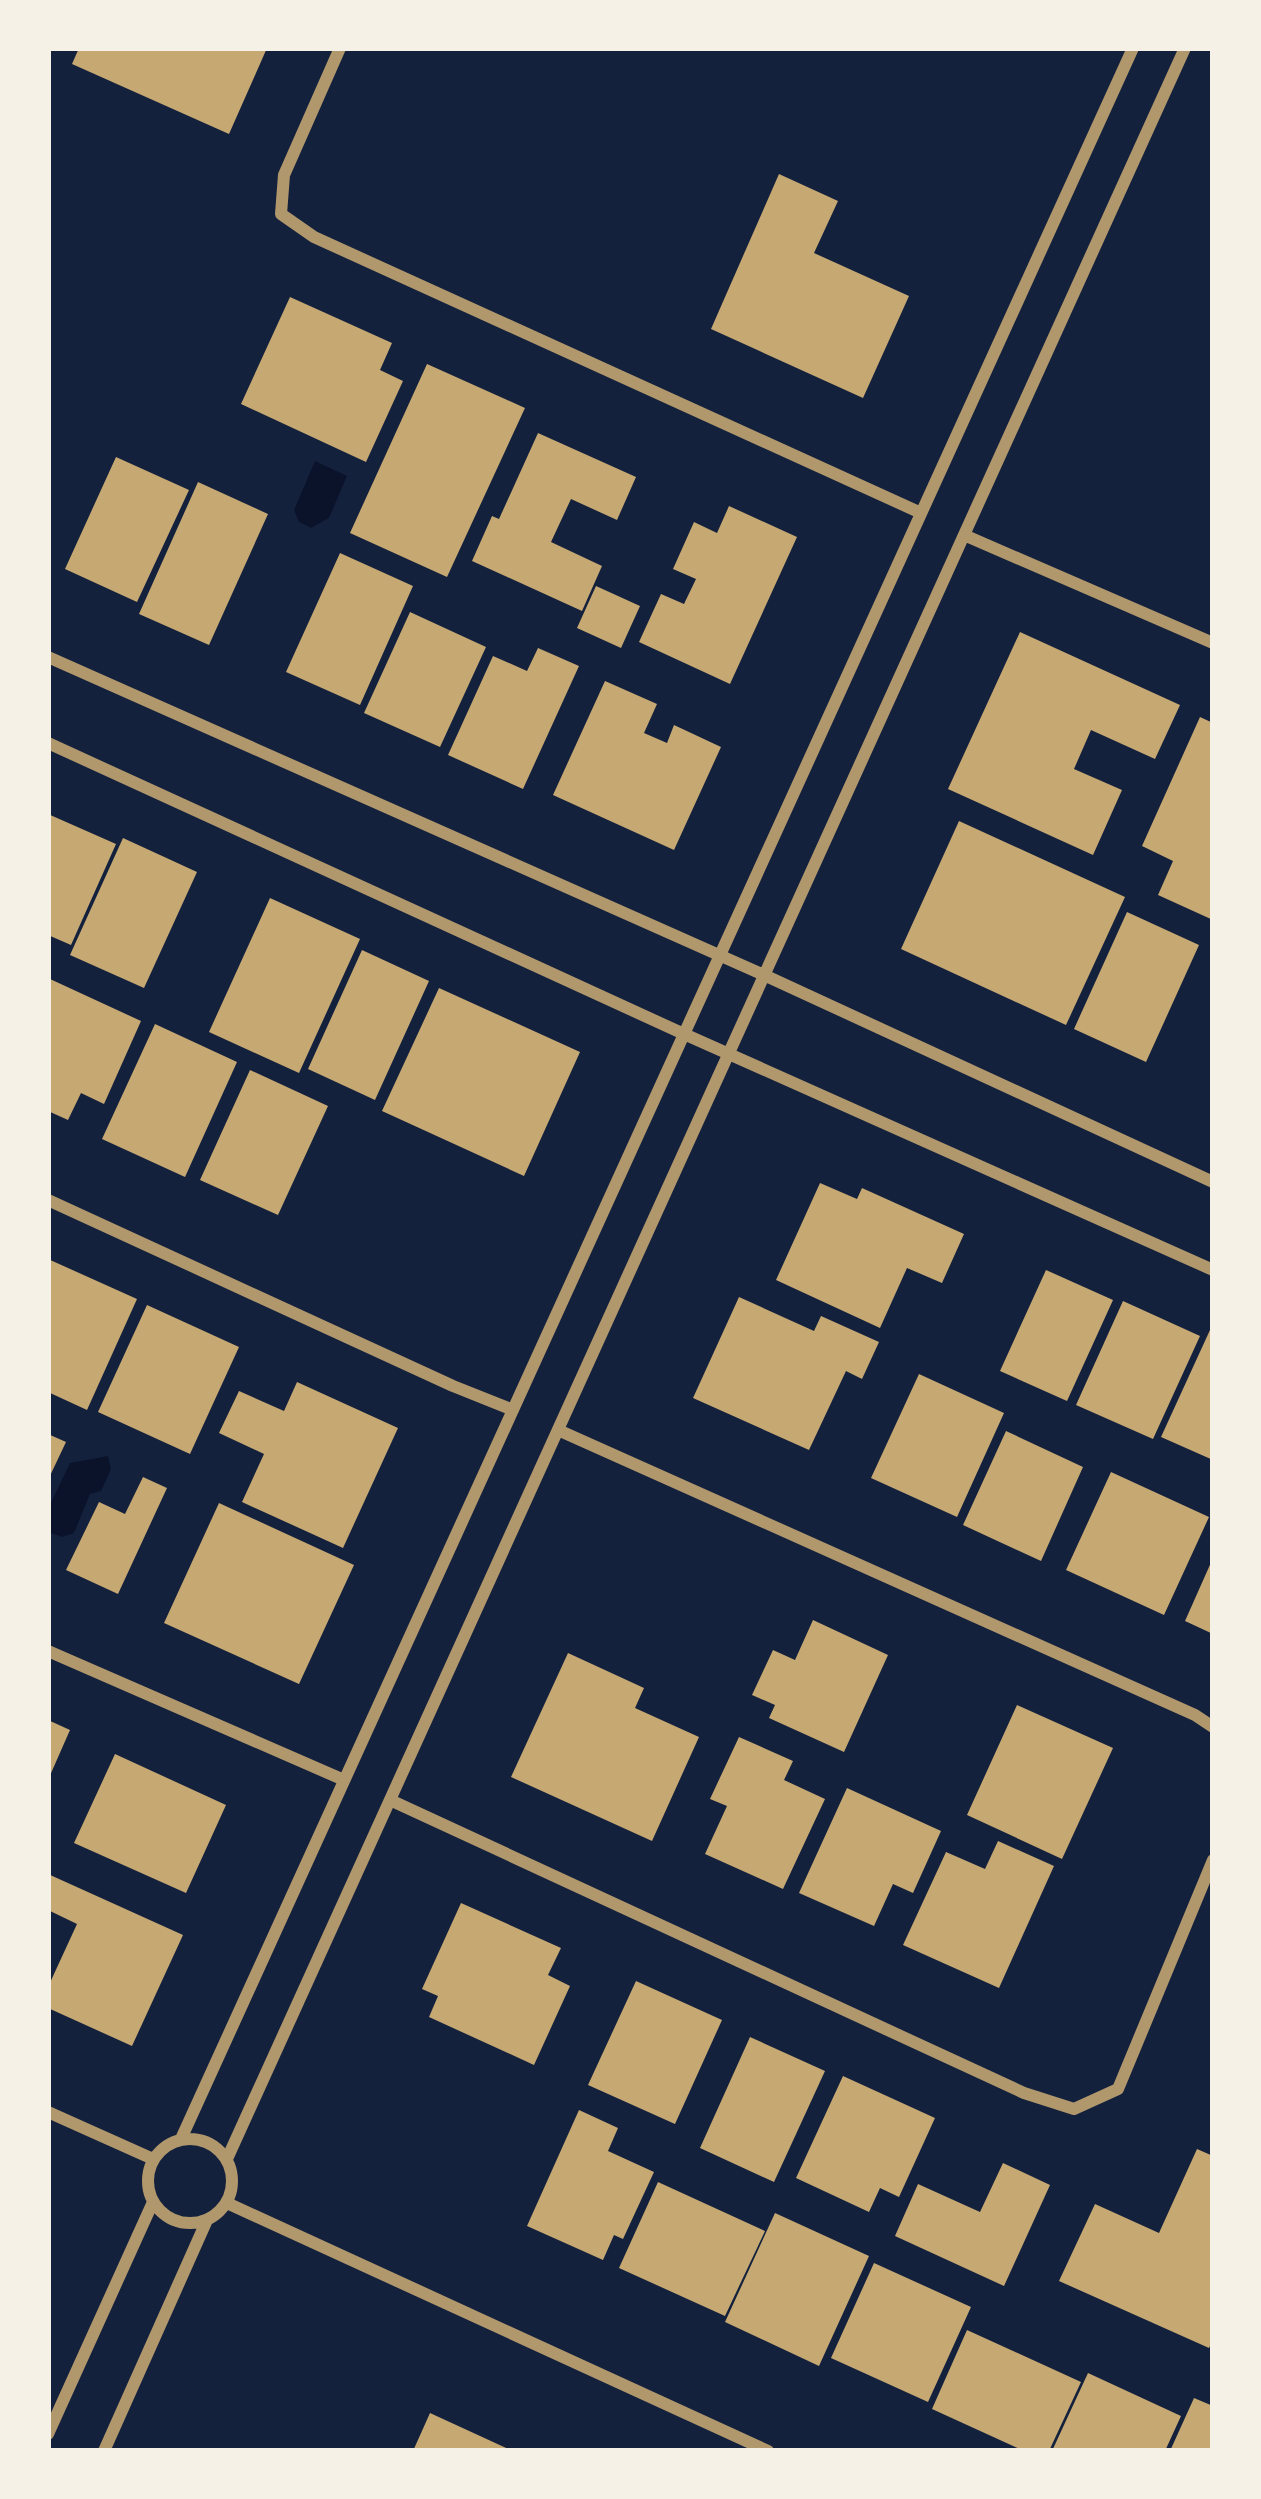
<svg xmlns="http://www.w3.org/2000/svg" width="1261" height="2499" font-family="'DM Sans',sans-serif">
  <rect width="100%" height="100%" fill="#14213d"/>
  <path fill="#0b132b" d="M315,461L347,476L329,518L311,528L299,522L294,510Z
    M108,1456L111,1469L101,1491L90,1494L74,1533L62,1537L49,1532L48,1509L70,1463Z"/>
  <path fill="#c6a872" d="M79,48H267L229,134L72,64Z
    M779,174L838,201L814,253L909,296L863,398L711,329Z
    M290,297L392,343L380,370L403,381L366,462L241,404Z
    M427,364L525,408L447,577L350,533Z
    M538,433L636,477L617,520L571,499L551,542L602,566L582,611L472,561L492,516L499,519Z
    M116,457L189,490L137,602L65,569Z
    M198,482L268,514L209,645L139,614Z
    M729,506L797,537L730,684L639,642L661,594L684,604L696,579L673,569L694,522L717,533Z
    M340,553L413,586L360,705L286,672Z
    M596,586L640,606L621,648L577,628Z
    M410,612L486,647L440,747L364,713Z
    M1020,632L1180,705L1155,759L1091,730L1074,769L1122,790L1093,855L948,789Z
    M538,648L579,666L523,789L448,755L493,656L527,671Z
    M605,681L657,704L644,733L667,743L674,725L721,747L674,850L553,795Z
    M1200,717L1213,723V920L1158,895L1173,861L1142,846Z
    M48,814L116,844L71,945L48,935Z
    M959,821L1125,897L1066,1025L901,949Z
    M123,838L197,872L144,988L70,955Z
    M270,898L360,939L299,1073L209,1032Z
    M1127,912L1199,945L1146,1062L1074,1029Z
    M362,950L429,981L375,1100L308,1069Z
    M50,979L141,1021L104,1104L81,1093L68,1120L48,1111Z
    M439,988L580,1052L524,1176L382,1111Z
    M155,1024L237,1062L185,1177L102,1139Z
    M250,1070L328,1106L278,1215L200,1180Z
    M820,1183L857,1199L862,1188L964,1234L942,1283L907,1268L880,1328L776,1280Z
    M48,1259L137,1299L87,1410L48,1392Z
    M1046,1270L1113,1300L1067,1401L1000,1371Z
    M739,1297L814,1331L821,1316L879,1342L862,1379L846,1371L809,1450L693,1398Z
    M1123,1301L1200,1336L1153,1439L1076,1405Z
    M147,1305L239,1347L190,1454L98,1412Z
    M1210,1330L1213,1331V1460L1161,1437Z
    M919,1374L1004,1413L957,1517L871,1478Z
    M297,1382L398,1428L343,1548L242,1502L264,1454L219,1433L239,1391L284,1411Z
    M1006,1431L1083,1467L1041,1561L963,1525Z
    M48,1434L66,1442L48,1480Z
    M1111,1472L1209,1517L1164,1615L1066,1570Z
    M143,1477L167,1488L118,1594L66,1570L99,1502L125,1514Z
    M219,1503L354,1565L299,1684L164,1623Z
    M1213,1558V1634L1185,1621Z
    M813,1620L888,1655L844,1752L769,1718L775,1705L752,1695L773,1650L795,1660Z
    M568,1653L644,1688L635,1708L699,1737L652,1841L511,1777Z
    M1017,1705L1113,1748L1062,1859L967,1815Z
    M48,1720L70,1730L48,1780Z
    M739,1737L793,1761L784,1780L825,1799L783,1889L705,1854L727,1806L710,1799Z
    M115,1754L226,1805L186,1893L74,1843Z
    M847,1788L941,1831L913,1893L893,1884L874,1926L799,1893Z
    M998,1841L1054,1866L999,1988L903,1945L946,1852L985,1869Z
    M48,1874L183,1935L132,2046L48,2008V1987L77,1924L48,1910Z
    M461,1903L561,1948L548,1975L570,1986L534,2065L429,2017L438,1996L422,1989Z
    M636,1981L722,2020L675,2124L588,2085Z
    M750,2037L825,2071L774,2182L700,2148Z
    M843,2076L935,2118L899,2197L880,2188L869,2212L796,2178Z
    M579,2110L618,2128L608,2151L654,2172L623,2239L614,2235L603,2260L527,2226Z
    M1197,2149L1213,2156V2340L1209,2348L1059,2281L1095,2204L1159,2233Z
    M1003,2163L1050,2185L1004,2286L895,2236L918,2184L980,2212Z
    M658,2182L765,2231L725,2316L619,2268Z
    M775,2213L869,2256L819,2366L725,2322Z
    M874,2263L971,2307L928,2402L831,2358Z
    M967,2330L1081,2382L1049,2451H1024L932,2409Z
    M1088,2373L1181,2416L1165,2451H1052Z
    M1194,2398L1213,2406V2451H1170Z
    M430,2413L513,2451H413Z"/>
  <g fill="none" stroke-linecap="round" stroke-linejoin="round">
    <path stroke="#b1986c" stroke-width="12" d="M340,48L284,175L281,214L314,237L921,513
      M964,535L1213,643
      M48,657L764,975L1213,1182
      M48,743L684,1034L1213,1270
      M48,1200L453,1386L513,1410
      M558,1430L1195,1715L1213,1727
      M48,1651L344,1780
      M390,1800L1024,2093L1074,2109L1118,2089L1213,1860
      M48,2112L153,2159
      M148 2181a42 42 0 1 1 84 0a42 42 0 1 1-84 0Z
      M181,2139L1133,48
      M227,2159L1185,48
      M227,2203L768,2451
      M48,2434L153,2202
      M104,2451L207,2220"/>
  </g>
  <rect width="1261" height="2499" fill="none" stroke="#f6f1e7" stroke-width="102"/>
</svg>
